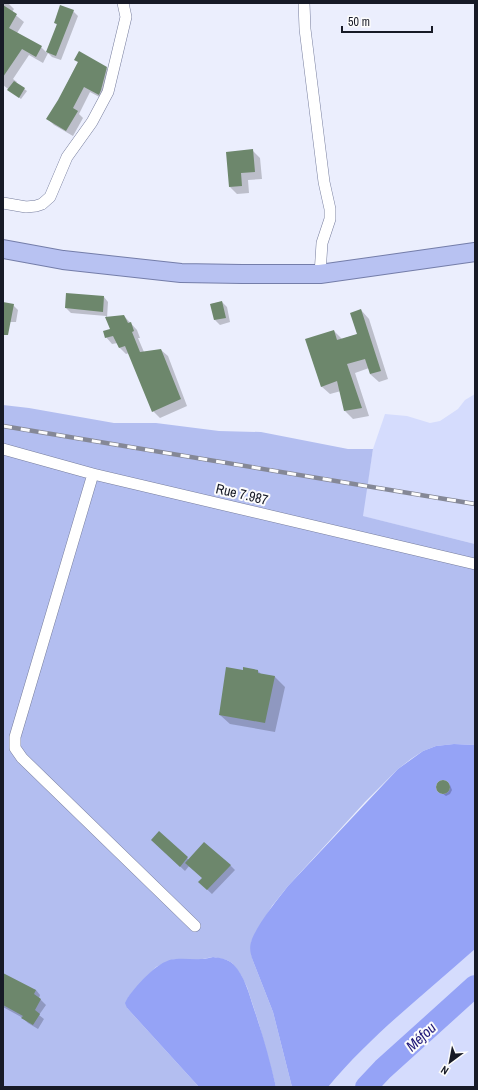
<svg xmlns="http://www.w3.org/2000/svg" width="478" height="1090" font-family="'Archivo Narrow',sans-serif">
  <rect width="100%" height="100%" fill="#ebeefd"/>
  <path fill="#d5dcfd" d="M475,394V544L362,516L373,449L385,414L407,416L430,423L440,421L458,409L465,400Z
    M475,949V1087H328C371,1035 425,994 475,949Z"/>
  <path fill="#b3bef0" d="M3,405L29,408L114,423H156L219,431L261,432L348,449H373L363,516L475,544V745L454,744L436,746L423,751L411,759L398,769L365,802L288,886L272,906L251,942V953L253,961L273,1012L292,1087H276L259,1024L247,987L241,975L232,963L227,960L213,957L197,960L174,959L156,967L128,997L127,1008L199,1087H3Z"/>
  <path fill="#95a3f6" d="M454,744L475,745V949C425,994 371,1035 328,1087H292L273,1012L253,961C251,955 249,949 251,942C256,926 277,900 288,886L398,769L423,751L436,746Z
    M213,957C220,958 228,959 233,964C245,976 249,994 254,1009C263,1035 270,1061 276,1087H199L127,1008L125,1003L128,997C138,984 159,959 176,959C189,958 200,961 213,957Z"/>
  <path fill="#ebeefd" d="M436 787a7 7 0 1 1 14 0a7 7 0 1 1-14 0Z"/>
  <path fill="#0003" d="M3,3H8L14,9L12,12L24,22L17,33L41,47L47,53L57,25L55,23L73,11L78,16L61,60L52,57L48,53L43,63L29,55L13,79L17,82L16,83L27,91L21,99L3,85Z
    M78,62L106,68L112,74L105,100L90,92L79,114L83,118L73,136L54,125L48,119L59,100Z
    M252,150L260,158L262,179L248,180L249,193L237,194L230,187Z
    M104,297L108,302L107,318L124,316L137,330L140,338H138L144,352L161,350L168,356L187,406L160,418L153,411L129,353L126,354L119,347L118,343L112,344L106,337L112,329L106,316L71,313L66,308Z
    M222,302L227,307L230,322L220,325L215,320L211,304Z
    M3,303L13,305L18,310L16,322H3Z
    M361,310L369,319L388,379L379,382L370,374L369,368L355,373L369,416L353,419L345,411L341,391L330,394L321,386L334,331L342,339L358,334Z
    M244,671H258L262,675L275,677L285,687L275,732L230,724L220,715Z
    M443,781L450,785L452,790L450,794L446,796L439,791L437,787L438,783Z
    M159,832L189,860L230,865L235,870L212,894L199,882L203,878L189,866L185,871L152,840Z
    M3,980L36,990L40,995L39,998L46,1005L39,1015L44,1019L38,1029L28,1023L23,1018L3,1007Z"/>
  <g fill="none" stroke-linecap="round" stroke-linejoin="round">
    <path stroke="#95a3f6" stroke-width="22" d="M366,1087L383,1069L475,986"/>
  </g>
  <path fill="#6d876c" d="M3,5L17,14L9,28L42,46L36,57L22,49L3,77Z
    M60,5L74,10L56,56L46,52L57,24L54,23Z
    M79,51L107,67L101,90L99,95L84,87L73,108L78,111L66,131L46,119L58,100L78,62L74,60Z
    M14,81L25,88L19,98L7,90Z
    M253,149L255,172L241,173L242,186L229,187L226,152Z
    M66,293L104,296L103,312L65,308Z
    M222,301L226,318L214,320L210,304Z
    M3,302L14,304L8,335H3Z
    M361,309L381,371L370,374L365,359L347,364L362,408L344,411L337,381L321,387L305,339L334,330L337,340L357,334L350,313Z
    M124,315L128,323L131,322L134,331L132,332L140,352L161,349L181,399L152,412L125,346L119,348L113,336L105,338L103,331L110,329L105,317Z
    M226,667L243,670V667L258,670V673L275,676L265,723L219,715Z
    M436 787a7 7 0 1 1 14 0a7 7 0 1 1-14 0Z
    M159,831L188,857L180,867L151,840Z
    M204,842L231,865L207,890L198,882L202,878L185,863Z
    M3,973L36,990L34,994L41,999L35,1010L40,1014L33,1025L21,1018L23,1016L3,1005Z"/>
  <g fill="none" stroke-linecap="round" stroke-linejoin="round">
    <g stroke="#777e9e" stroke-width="12">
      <path id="minor" d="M304,3L305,29L324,182L330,209V219L322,243L320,274
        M3,203L26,207L36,206L42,204L50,197L67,157L92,122L108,92L126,17L123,3
        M3,449L93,474L475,564
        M93,474L15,737V748L22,758L195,926"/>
    </g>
    <g stroke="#747da9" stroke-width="20">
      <path id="trunk" d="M3,249L63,260L181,273L242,274H320L475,252"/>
    </g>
    <use href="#minor" stroke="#fff" stroke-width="11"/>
    <use href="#trunk" stroke="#b8c2f2" stroke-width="18"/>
    <g stroke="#858896" stroke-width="4.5">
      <path id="rail" d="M3,426L475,504"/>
    </g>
    <use href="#rail" stroke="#fcfcfc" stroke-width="3" stroke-dasharray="9" stroke-linecap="butt"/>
  </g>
  <g text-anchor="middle" stroke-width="4" stroke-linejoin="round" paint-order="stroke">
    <g font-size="14" fill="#171a26" stroke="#fcfcfc">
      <text transform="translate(242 494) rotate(13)" y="5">Rue 7.987</text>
    </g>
    <g font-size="15" font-style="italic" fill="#221b79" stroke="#fcfcfc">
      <text transform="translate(421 1037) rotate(-43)" y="5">Méfou</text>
    </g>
  </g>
  <rect width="478" height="1090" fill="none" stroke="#171a26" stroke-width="8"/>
  <g transform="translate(450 1062) rotate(212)" stroke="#fcfcfc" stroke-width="3" paint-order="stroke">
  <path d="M0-3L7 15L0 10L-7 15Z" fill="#171a26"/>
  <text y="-6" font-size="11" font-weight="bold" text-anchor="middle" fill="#171a26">N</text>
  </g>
  <path d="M342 26v6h90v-6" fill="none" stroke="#171a26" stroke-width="2"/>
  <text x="348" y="26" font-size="12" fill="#171a26" stroke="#fcfcfc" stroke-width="3" paint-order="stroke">50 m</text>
</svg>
